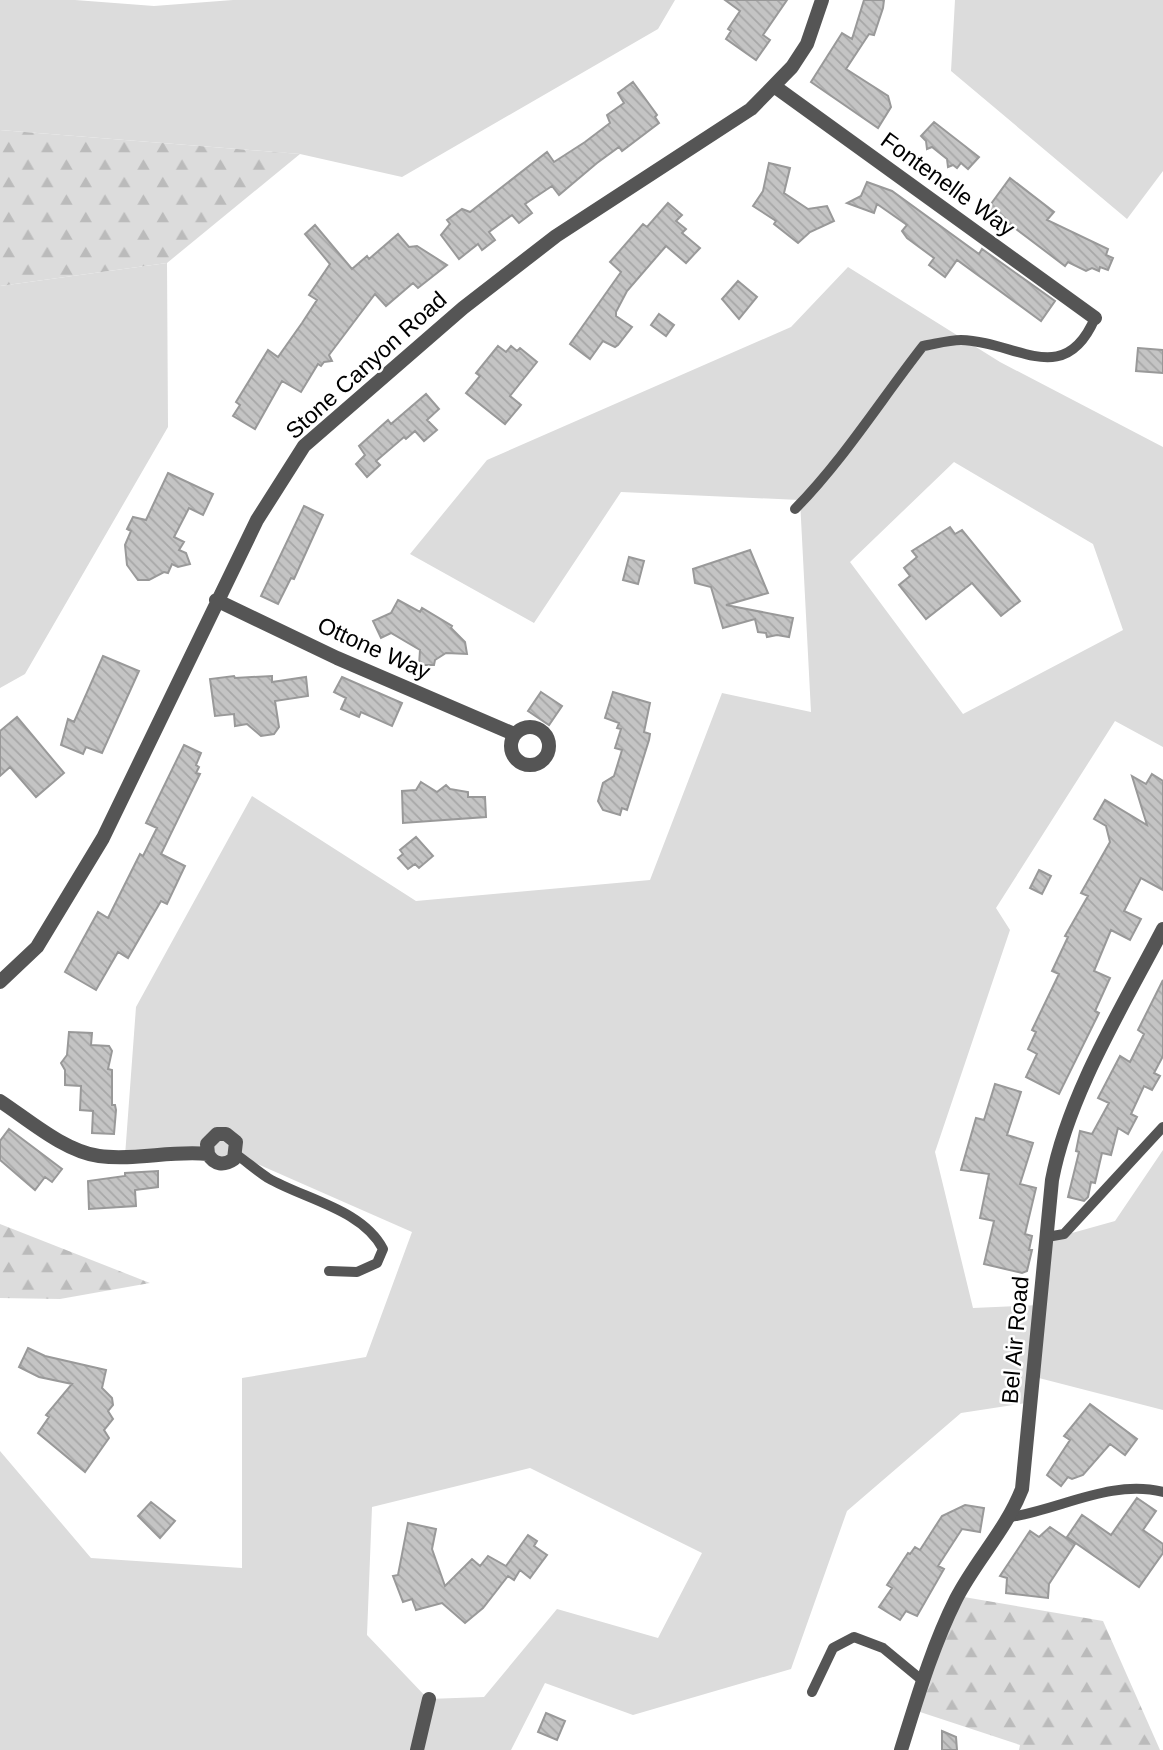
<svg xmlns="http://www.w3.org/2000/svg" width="1163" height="1750" font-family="Helvetica,sans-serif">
  <defs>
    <pattern id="forest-firs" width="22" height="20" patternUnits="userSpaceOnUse" patternTransform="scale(1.75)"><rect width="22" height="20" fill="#dcdcdc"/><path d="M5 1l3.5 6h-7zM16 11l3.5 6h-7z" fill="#bbb"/></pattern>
    <pattern id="building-back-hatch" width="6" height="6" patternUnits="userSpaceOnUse" patternTransform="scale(1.75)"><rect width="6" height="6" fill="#c4c4c4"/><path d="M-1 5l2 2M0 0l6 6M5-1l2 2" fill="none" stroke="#a7a7a7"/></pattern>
  </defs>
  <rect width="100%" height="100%" fill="#fff"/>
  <path fill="#dcdcdc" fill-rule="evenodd" d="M0,0H75L154,6L233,0H675L658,29L402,177L300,154L0,130Z
    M955,0H1163V171L1127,219L951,71Z
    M167,263L168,427L25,674L0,688V286Z
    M848,267L1000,362L1163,447V747L1115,721L996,908L1010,930L935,1152L973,1308L1041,1305L1047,1240L1115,1221L1163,1150V1410L1035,1377L1033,1402L961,1413L847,1511L791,1669L633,1715L545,1683L511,1750H0V1451L91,1558L242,1568V1378L366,1357L412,1232L237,1155L210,1159L125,1156L136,1007L252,796L416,901L650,880L722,693L811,712L800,500L621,492L534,623L410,554L487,460L791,327ZM954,462L1093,544L1123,630L963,714L850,562ZM530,1468L702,1553L658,1638L557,1609L484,1697L428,1699L367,1635L372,1507Z"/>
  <path fill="url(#forest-firs)" d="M0,130L300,154L167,263L0,286Z
    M0,1224L150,1283L60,1299L0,1298Z
    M958,1596L1103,1621L1160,1750H1019L1020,1745L914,1710Z"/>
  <path fill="url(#building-back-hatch)" stroke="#999" stroke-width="2" d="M725,0H787L763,35L770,40L756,60L726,39L731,31L728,29L740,11Z
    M864,0H884L883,8L874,35L869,34L846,69L888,96L891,107L878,128L811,82L842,33L852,39Z
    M633,82L657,115L655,117L659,123L622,151L619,147L597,163L559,195L552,186L525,204L532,213L519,223L512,215L489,232L495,240L482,250L478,244L459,259L441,235L450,224L447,220L462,209L470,212L547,152L554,162L585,142L610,123L607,115L624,103L618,93Z
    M934,122L979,157L968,169L961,163L957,168L953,165L948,167L947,159L932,147L927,149L926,141L921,136Z
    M769,163L790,168L784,193L808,209L827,206L834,221L810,232L798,243L774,224L776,221L753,206L763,191Z
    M1010,178L1054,212L1047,220L1108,249L1106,255L1113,258L1108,270L1100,267L1099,271L1092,268L1086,271L1068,262L1065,266L988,208Z
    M867,182L892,191L979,254L982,249L1055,301L1041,321L957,260L945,277L929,265L934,258L907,238L902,231L907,225L877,204L874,213L847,203L861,196Z
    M668,203L682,215L676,221L686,229L682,233L700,248L686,263L666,246L627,291L616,312V316L632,327L618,345L615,347L603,341L590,359L570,344L621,272L610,262L643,224L647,227Z
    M315,225L352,269L367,256L369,259L398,234L409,247L417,246L447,265L418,288L413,283L386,306L375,294L329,355L332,361L324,362L321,366L318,364L301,392L282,381L255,429L233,416L240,405L236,402L268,350L278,357L302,323L317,300L309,295L330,264L305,234Z
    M738,281L757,297L739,319L722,299Z
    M659,314L674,325L666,336L651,325Z
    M498,346L506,352L511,346L517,351L520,348L537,362L510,396L521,405L505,424L466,393L480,376L476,373Z
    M1138,348L1163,350V373L1136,371Z
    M426,394L439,409L427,420L437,430L424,441L415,431L406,439L404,437L376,461L380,465L367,477L356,464L365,455L359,446L388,420L391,424Z
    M168,473L213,494L203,515L189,508L174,537L184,542L179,550L186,553L190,564L178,567L172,564L168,573L164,572L149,580H138L127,565L125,545L131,531L127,529L133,517L146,520Z
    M304,506L323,515L294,579L291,578L278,604L261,596Z
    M950,527L955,534L962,530L1020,601L1001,616L972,583L926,619L899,585L910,576L904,568L917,557L912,551Z
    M750,550L768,593L726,605L793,618L789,637L777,635L767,637L766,633L758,632L755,619L723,628L711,587L695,583L693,569Z
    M629,557L644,561L638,584L623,580Z
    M398,600L420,612L422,608L452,626L451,628L465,642L467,654L446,653L435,660L434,665H419L420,650L391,633L381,638L373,621L391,613Z
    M103,656L139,671L102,753L86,747L83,754L61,745L68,719L74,722Z
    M234,676L235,678L272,676V682L306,677L308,696L275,701L279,727L274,734L261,736L247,724L235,726L234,714L215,716L210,679Z
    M342,677L402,703L392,726L361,712L359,717L341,709L346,698L334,692Z
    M541,692L562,706L549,725L528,711Z
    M613,692L650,703L644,732L650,734L649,740L627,810L622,808L620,815L603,810L598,801L603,783L614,776L622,750L615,748L621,729L617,728L619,723L605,718Z
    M17,717L64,773L36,797L10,767L0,776V731Z
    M184,745L201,753L196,765L199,767L196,773L200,774L161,854L185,866L167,904L161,901L128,958L118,952L96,990L65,972L98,912L108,918L140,854L143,856L157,828L146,823Z
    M1152,774L1163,781V890L1141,878L1124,911L1141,919L1130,940L1111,930L1094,971L1110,978L1095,1011L1099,1013L1059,1094L1026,1077L1037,1054L1028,1049L1036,1032L1032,1030L1059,974L1052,971L1068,937L1065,936L1088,896L1081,893L1110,842L1106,826L1094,819L1105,800L1147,825L1132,776L1146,784Z
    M421,782L437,792L446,785L450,789L468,792V797H485L486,817L403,823L402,791L416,790Z
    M416,837L433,856L419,868L415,864L408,869L398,858L403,854L400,850Z
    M1039,870L1051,876L1042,894L1030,888Z
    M1163,980V1056L1154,1073L1160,1076L1152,1090L1144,1086L1131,1114L1137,1117L1128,1134L1118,1128L1111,1155L1102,1153L1095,1183L1091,1182L1088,1197L1084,1201L1068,1197L1079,1152L1076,1151L1080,1131L1092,1134L1109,1103L1098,1098L1120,1056L1130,1062L1144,1034L1138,1030Z
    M69,1032L92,1033L91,1045L109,1046L112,1051L108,1069L112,1070V1105H115L116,1110L114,1134L92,1133L93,1111L80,1110L81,1086L65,1085V1070L61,1063L67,1055Z
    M995,1084L1021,1092L1007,1135L1033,1143L1020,1184L1036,1188L1025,1234L1032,1236L1029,1250H1032L1027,1271L1022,1273L984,1264L994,1221L980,1218L989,1174L961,1170L976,1118L984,1120Z
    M9,1129L62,1169L52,1182L45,1177L35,1190L0,1160V1141Z
    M158,1171V1187L135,1190L136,1206L89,1209L88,1181L125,1176V1173Z
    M28,1348L45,1356L106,1370L102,1388L112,1398L113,1405L108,1411L113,1419L104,1430L109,1438L85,1472L38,1433L49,1417L46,1415L72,1384L39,1377L19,1367Z
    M1090,1404L1137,1439L1125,1455L1110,1444L1083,1475L1072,1479L1068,1477L1061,1486L1047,1475L1070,1440L1064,1436Z
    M1137,1498L1156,1511L1143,1530L1163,1544V1553L1139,1587L1067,1537L1082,1515L1111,1535Z
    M151,1502L175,1521L160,1538L138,1516Z
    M965,1505L984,1508L980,1532L962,1529L938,1566L944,1569L917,1616L906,1611L900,1620L879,1607L892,1588L887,1585L908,1553L910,1554L915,1547L920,1550L942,1516Z
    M408,1523L436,1529L432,1549L445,1586L472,1559L480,1566L488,1556L506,1566L528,1535L537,1541L534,1546L547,1555L530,1578L520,1570L514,1580L508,1576L483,1608L465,1623L442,1603L416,1610L412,1599L403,1602L393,1576L398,1575Z
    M1050,1527L1075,1544L1049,1584L1048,1598L1006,1593L1007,1578L1000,1576L1030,1531L1039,1537Z
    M546,1713L565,1721L557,1740L538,1732Z
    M942,1731L956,1737L957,1750H942Z"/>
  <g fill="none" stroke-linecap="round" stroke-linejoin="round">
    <path stroke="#555" stroke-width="10" d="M795,509C844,459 880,401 923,346C935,344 949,340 961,340C1016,341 1064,390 1095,318
      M237,1155C247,1162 257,1171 268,1178C304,1199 362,1209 383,1249L377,1263L357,1272L329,1271
      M1047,1237L1064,1234L1163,1127
      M1011,1517C1061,1509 1112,1479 1163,1492
      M812,1692L833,1648L854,1637L883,1648L923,1681"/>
    <path stroke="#555" stroke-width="14" d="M774,86L1095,318
      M216,600L337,658L514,734
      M511 746a19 19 0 1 1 38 0a19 19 0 1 1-38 0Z
      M0,982L37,947L103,838L257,520L304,446L463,308L556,236L751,109L792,67L807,44L822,0
      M0,1101C29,1120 64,1151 99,1156C135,1161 172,1150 208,1154C214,1165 224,1166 234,1159L236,1142L226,1134H217L207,1144L208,1154
      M417,1750L429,1699
      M901,1750C917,1699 932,1647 956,1599C976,1560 1006,1530 1022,1489L1052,1180C1068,1095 1123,1006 1163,929"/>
  </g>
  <g text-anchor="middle" stroke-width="5" stroke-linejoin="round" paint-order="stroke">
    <g font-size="23" fill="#000" stroke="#fff">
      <text transform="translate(948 184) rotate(36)" y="8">Fontenelle Way</text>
      <text transform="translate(366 365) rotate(-42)" y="8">Stone Canyon Road</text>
      <text transform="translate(374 648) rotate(24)" y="8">Ottone Way</text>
      <text transform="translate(1015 1340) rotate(-85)" y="8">Bel Air Road</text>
    </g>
  </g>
</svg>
